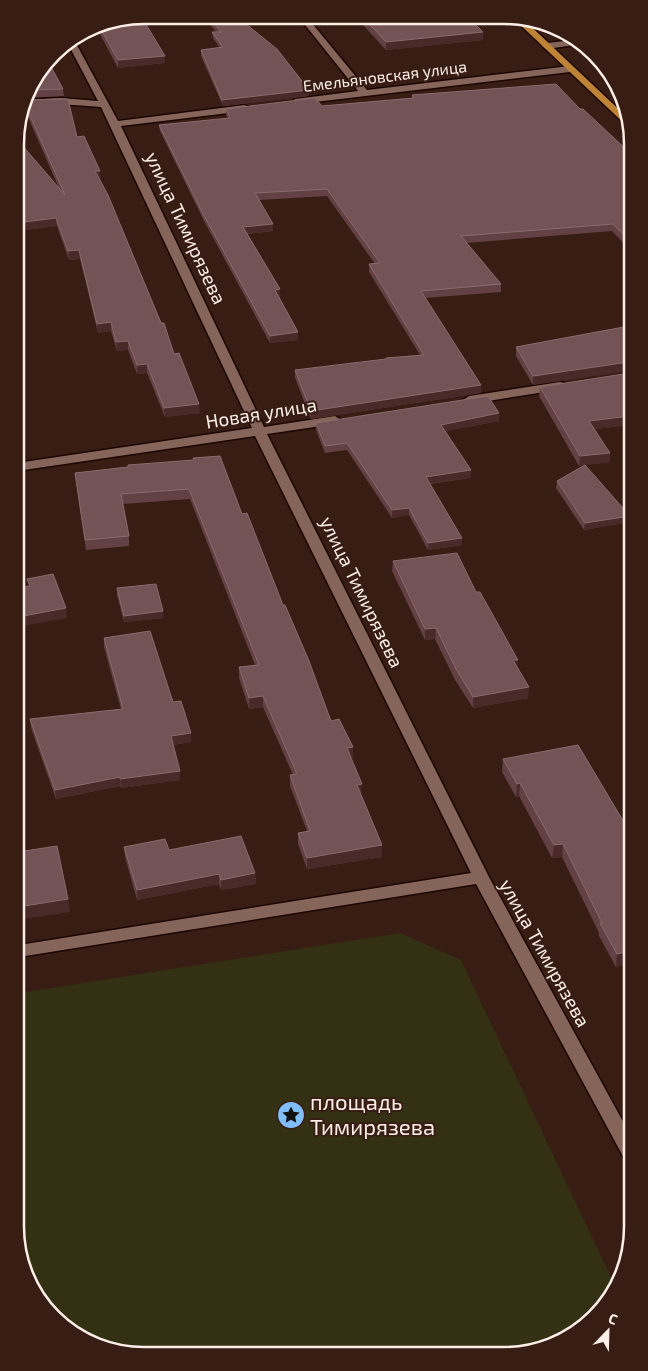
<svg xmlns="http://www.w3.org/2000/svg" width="648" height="1371" font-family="'Exo 2',sans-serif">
  <rect width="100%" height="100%" fill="#371d13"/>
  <path fill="#343013" d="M400,933L461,960L616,1288L601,1312L538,1352L119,1354L59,1324L19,1261V993Z"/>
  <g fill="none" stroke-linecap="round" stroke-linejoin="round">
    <g stroke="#1d0601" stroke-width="3">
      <path id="minor" d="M298,16H306L367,90L570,66L574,69L570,72L298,104L293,101L295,99L358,91Z
        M484,17H513L509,20L452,26L448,23L452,20Z
        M73,38L118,121L245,105L250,108L245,111L121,126L264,427L335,416L341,420L335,424L267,434L489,877L632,1138V1163L625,1160L476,884L19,957V945L471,873L255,436L17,471V463L252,428L101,107L60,104L23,105L24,100L60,98L98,101L67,42Z
        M575,40L582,44L546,49L542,46L546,43Z
        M560,382L564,383L566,386L564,389L469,404L463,400L469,396Z"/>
    </g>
    <g stroke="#1d0601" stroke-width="3">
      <path id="major" d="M512,17H521L629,119V128Z"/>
    </g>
    <use href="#minor" fill="#85655a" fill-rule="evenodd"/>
    <use href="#major" fill="#bd8336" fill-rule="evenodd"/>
  </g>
  <path fill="#634044" d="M203,15L236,16L309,96L223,106L201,56V50L220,48L213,38L212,32H216Z
    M141,16L165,56V63L118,68L95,25Z
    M355,16L414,17L421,23L483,40L386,50Z
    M419,17H460L425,21Z
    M52,59V66H51L63,89L64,96L25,98L28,87Z
    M412,95L580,109L629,152V249L612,231L466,243L501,284V292L425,298L481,385V393L311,419L295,378V370L386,360V358L420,355L369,272V264H375L327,196L259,200L273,224V231L247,234L280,289V297H279L298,332V340L270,343L203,219L160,131L159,125L228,118L226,115V109L322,106L412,98Z
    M24,100L77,137L101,179H100L200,413L165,417L147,373L137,374L128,350L117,351L111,331L98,333L80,259L69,260L57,226L16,231V138L59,188L24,108L23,104Z
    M629,326L533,385L516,356V347Z
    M540,387L630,425L595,429L610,462L585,465L629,522L584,530L556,488L557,481L584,465L579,466L539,396Z
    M499,421L445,431L471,470L470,478L430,484L462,545L428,550L409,515L392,518L347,450L325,453L316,430V423Z
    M193,458L242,514L283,605L331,721L353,758L351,759L361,795L382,845V857L307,869L298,844V833L307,831L290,786V775H293L263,707L249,709L239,678V667L255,665L190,499L123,504L129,536V546L86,550L75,473L194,460Z
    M393,561L476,592L517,667L528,698L473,708L455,680L435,639L425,640L392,571Z
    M117,588L164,618L124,622L117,595Z
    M104,638L173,702L191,742L173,745L180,771V780L121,788L120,786L56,799L31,728L30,719L121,709L104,647Z
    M18,723L19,735H18Z
    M503,759L631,834L632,963L616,967L599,936V933L562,857L552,858L519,796L516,797L502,772Z
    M124,847L169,850L255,873L256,884L221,890L219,884L137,900L125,857Z"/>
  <path fill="#4a2a29" d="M425,17H460L425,21Z
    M483,32V40L386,50V42Z
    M165,56V63L118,68V60Z
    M50,59H52V66H48L47,62Z
    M309,90V96L223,106L222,100Z
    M95,171H100L101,179H96Z
    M56,218L57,226L16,231V223Z
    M273,224V231L243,234V227Z
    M79,250L80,259L69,260L68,251Z
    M280,289V297H275V290Z
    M111,322V331L98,333L97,324Z
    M298,332V340L270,343V336Z
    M128,341V350L117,351L116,342Z
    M629,362L630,371L533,385V376Z
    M147,364V373L137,374V365Z
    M481,385V393L311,419V411Z
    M199,404L200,413L165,417L164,408Z
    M499,413V421L441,432V425Z
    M630,416V425L588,430L589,421Z
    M610,453V462L579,466L580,456Z
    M471,470L470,478L426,484V477Z
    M409,508V515L392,518V510Z
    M630,516L629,522L584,530L585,523Z
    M462,538V545L428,550V543Z
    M66,608L67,618L18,627V617Z
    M163,611L164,618L124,622V616Z
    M436,628L435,639L425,640V629Z
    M513,660H518L517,671Z
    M529,687L528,698L473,708V697Z
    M263,696V707L249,709V698Z
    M191,733V742L172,745L171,736Z
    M353,747V758L347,759V748Z
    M180,771V780L121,788L120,779Z
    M120,777V786L56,799L55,790Z
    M520,783L519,796L516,797L517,784Z
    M362,784L361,795L357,796V785Z
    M563,844L562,857L552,858L554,845Z
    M382,845V857L307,869V858Z
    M255,873L256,884L221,890V880Z
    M219,874V884L137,900V890Z
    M68,899L70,912L18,920V907Z
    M632,951V963L616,967L617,954Z"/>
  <path fill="#735356" stroke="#896b6d" d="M208,15L236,16L277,49L309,90L222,100L201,50L223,47L212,32H221Z
    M141,16L165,56L118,60L98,24Z
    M362,16L414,17L421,23L469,18L483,32L386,42Z
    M48,61L63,89L27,90L28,87Z
    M556,84L580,109H583L629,152V241L613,224L461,236L501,284L421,291L481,385L311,411L295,370L386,359V358L424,355L369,264L380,263L327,189L255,193L273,224L243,227L280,289L275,290L298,332L270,336L202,212L159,125L230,118L226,109L315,98L322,106L414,98L412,95Z
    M68,99L77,137L84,136L100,171H95L108,195L161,323H164L174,354L179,353L199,404L164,408L147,364L137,365L128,341L116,342L111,322L97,324L79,250L68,251L56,218L16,223V138L65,195L24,102V100Z
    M629,326V362L533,376L516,347Z
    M630,373V416L589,421L610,453L580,456L540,387Z
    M488,396L499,413L441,425L471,470L426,477L462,538L428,543L409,508L392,510L347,443L325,446L316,423Z
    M220,456L242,514L247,513L283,605H285L309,661L331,721L339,719L353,747L347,748L362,784L357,785L382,845L307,858L298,833L310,831L290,775L297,774L263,696L249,698L239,667L259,665L189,489L121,494L129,536L85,540L75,473L128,467V465L194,460L193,458Z
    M585,465L630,516L585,523L557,481Z
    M457,553L476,592H480L518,660H513L529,687L473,697L456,669L436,628L425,629L393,561Z
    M53,574L66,608L18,617L17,587L30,586L27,579Z
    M156,584L163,611L124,616L117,588Z
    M150,631L173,702L181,701L191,733L171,736L180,771L120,779V777L55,790L30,719L123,709L104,638Z
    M578,745L631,834L632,951L617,954L600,923H602L563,844L554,845L520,783L517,784L503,759Z
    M241,836L255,873L221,880L219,874L137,890L124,847L165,839L169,850Z
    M57,846L68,899L18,907V852Z"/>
  <defs>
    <g id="sight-disc" transform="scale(1.4375)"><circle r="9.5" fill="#80bdfa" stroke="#371d13"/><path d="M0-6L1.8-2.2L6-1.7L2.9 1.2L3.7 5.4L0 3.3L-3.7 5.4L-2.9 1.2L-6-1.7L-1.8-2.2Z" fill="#111"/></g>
  </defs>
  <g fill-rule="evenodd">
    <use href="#sight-disc" x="291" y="1115"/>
  </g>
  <g text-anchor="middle" stroke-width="4" stroke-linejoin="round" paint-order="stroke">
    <g font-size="16" fill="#fdeee8" stroke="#371d13">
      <text transform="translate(385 76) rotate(-7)" y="6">Емельяновская улица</text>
    </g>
    <g font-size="19" fill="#fdeee8" stroke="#371d13">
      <text transform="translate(186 228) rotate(65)" y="7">улица Тимирязева</text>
      <text transform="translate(261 413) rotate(-9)" y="7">Новая улица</text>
      <text transform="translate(362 592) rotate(64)" y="7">улица Тимирязева</text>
      <text transform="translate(545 953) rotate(61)" y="7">улица Тимирязева</text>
    </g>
    <g font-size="22" fill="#fdeee8" stroke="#371d13" text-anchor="start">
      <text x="310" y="1110">площадь<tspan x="310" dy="25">Тимирязева</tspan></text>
    </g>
  </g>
  <path d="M0 0H648V1371H0ZM144 24H504A120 120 0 0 1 624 144V1227A120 120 0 0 1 504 1347H144A120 120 0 0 1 24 1227V144A120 120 0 0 1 144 24Z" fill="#371d13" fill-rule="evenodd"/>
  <path fill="none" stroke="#fdeee8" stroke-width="2.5" d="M144 24H504A120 120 0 0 1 624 144V1227A120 120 0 0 1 504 1347H144A120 120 0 0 1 24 1227V144A120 120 0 0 1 144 24Z"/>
  <g transform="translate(608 1331) rotate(23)" stroke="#371d13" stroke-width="4" paint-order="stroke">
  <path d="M0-4L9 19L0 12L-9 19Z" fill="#fdeee8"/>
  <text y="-8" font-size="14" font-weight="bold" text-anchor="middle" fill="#fdeee8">С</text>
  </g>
</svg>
